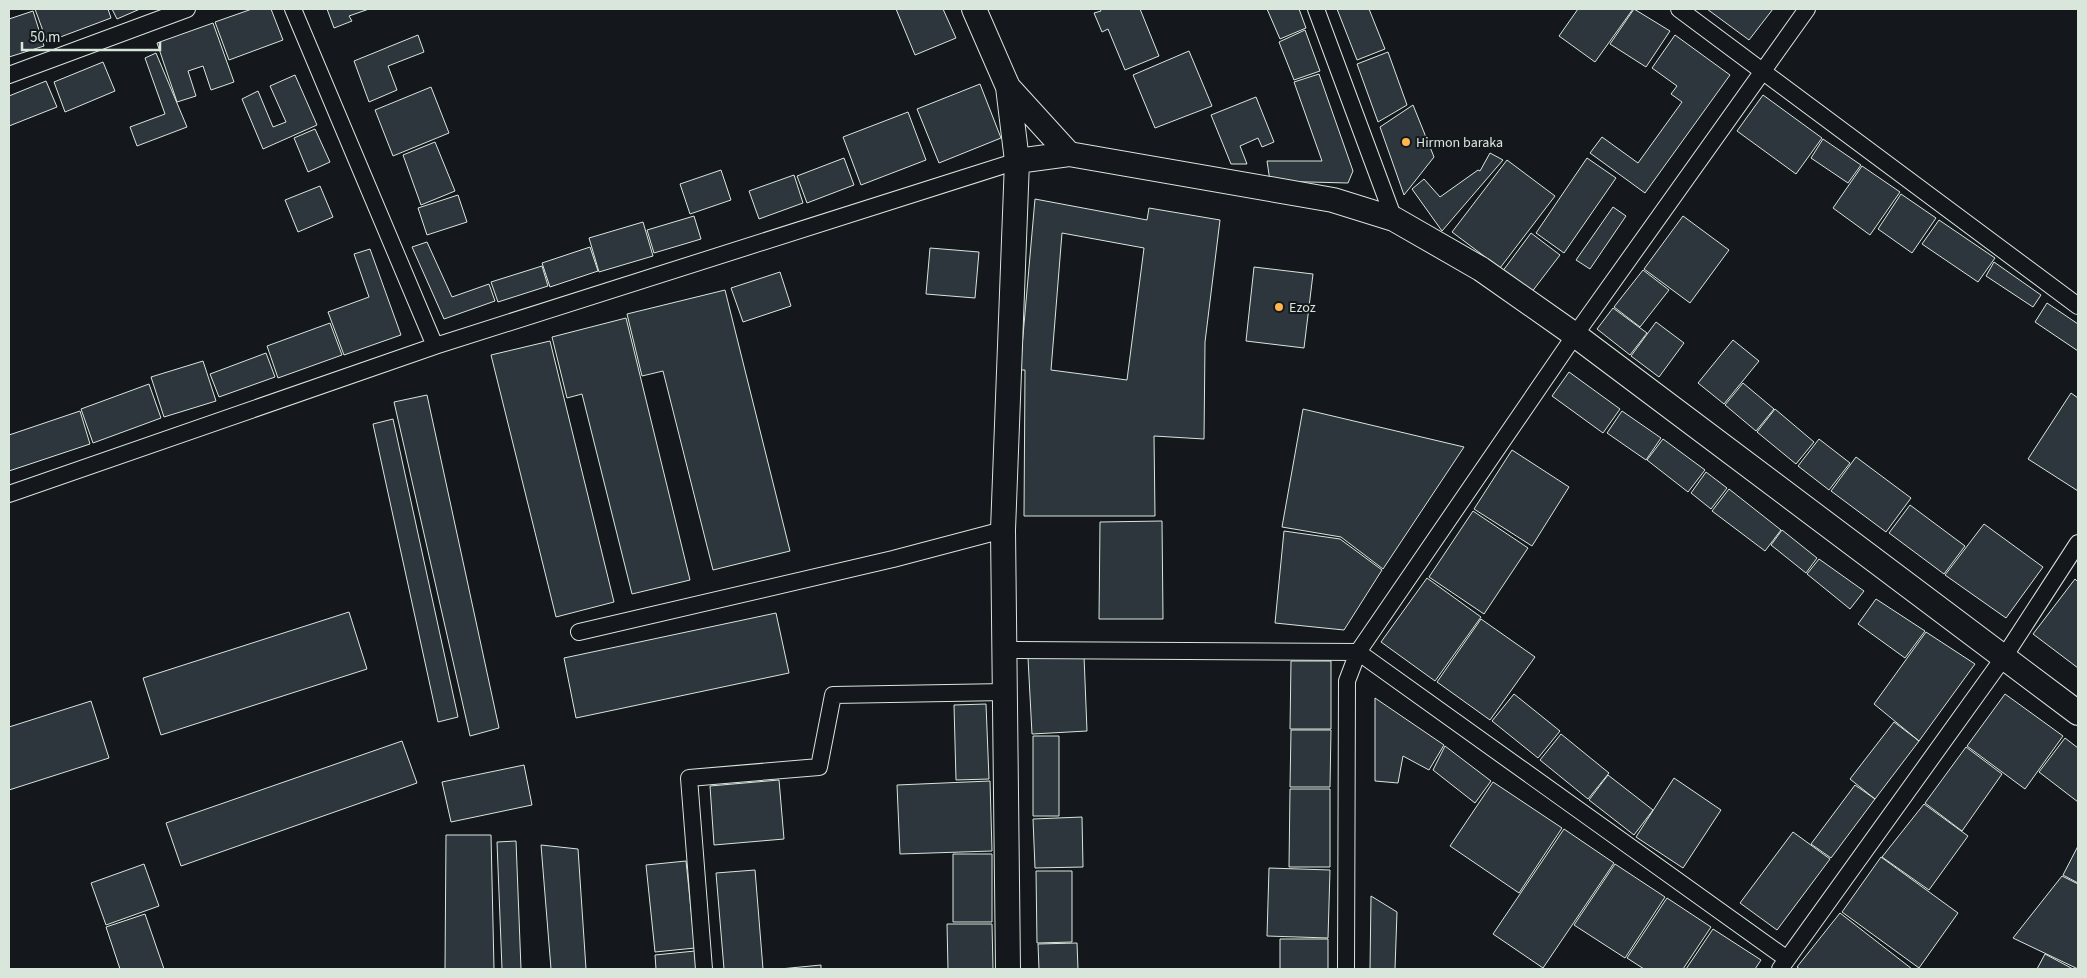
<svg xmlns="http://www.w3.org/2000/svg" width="2087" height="978" font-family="'Source Sans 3',sans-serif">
  <rect width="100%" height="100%" fill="#14181c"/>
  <path fill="#2c363c" stroke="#d8e6dc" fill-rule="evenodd" d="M35,9H108L111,18L47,42Z
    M112,9H140L117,19Z
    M252,9H271L283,40L229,60L215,22Z
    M327,9H369L349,16L352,21L334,28Z
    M896,9H943L956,38L915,55Z
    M1100,9H1140L1159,56L1125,70L1108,29L1102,32L1094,13L1101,11Z
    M1267,9H1299L1306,28L1280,39Z
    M1337,9H1369L1385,49L1357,60Z
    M1578,9H1633L1595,62L1559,36Z
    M1634,9L1670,31L1646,67L1610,44Z
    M1707,9H1773L1749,40Z
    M33,11L44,46L9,57V19Z
    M213,23L234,82L211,90L203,66L188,71L196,96L177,102L157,43Z
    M1305,30L1320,71L1294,80L1279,42Z
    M418,35L424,52L388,66L397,90L369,102L354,61Z
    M1675,35L1730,75L1645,193L1590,153L1602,137L1638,163L1682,102L1671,94L1677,86L1652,68Z
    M1189,51L1212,106L1155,128L1133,75Z
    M1388,52L1407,105L1378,122L1357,64Z
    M156,53L187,127L137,146L130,127L165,114L145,58Z
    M103,62L115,91L65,112L54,82Z
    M1319,74L1353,171L1348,183L1270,181L1267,161H1322L1294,82Z
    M295,75L317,125L263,149L242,99L258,91L273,127L286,122L270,86Z
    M46,81L57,107L9,126V96Z
    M980,84L1001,138L939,163L917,109Z
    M431,87L449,133L393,156L375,110Z
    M1763,95L1822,138L1796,174L1737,131Z
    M1256,97L1274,142L1262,147L1258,138L1240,146L1247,164H1231L1211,115Z
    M1413,105L1434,157L1404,195L1380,127Z
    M908,112L926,160L861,185L843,137Z
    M315,129L330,162L308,172L294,138Z
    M1823,139L1861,165L1848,183L1811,158Z
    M435,142L455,191L421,205L403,155Z
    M1490,153L1503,160L1442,231L1412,189L1424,179L1440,197L1478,170L1480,171Z
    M844,158L854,185L807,203L797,176Z
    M1587,158L1616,178L1564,253L1536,233Z
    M1507,160L1555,196L1500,268L1452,232Z
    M1862,166L1900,192L1870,235L1833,208Z
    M721,170L731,200L690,214L680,184Z
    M794,175L803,203L759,219L749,191Z
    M320,186L333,217L298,232L285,200Z
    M1901,194L1936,218L1912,253L1878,229Z
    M458,195L467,222L427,235L418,208Z
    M1035,199L1147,220L1149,208L1220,220L1205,342L1204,439L1154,436L1155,516H1024L1025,370H1020ZM1062,233L1144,248L1127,380L1051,370Z
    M1613,207L1626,216L1590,269L1576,260Z
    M694,216L701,239L654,253L647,230Z
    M1683,216L1729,250L1690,303L1644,269Z
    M1939,220L1995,258L1978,282L1922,244Z
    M643,222L653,256L599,272L589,238Z
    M1531,233L1560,255L1531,293L1502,272Z
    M427,242L452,297L489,284L495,301L444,319L412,247Z
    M590,247L598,271L550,287L542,263Z
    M930,248L979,252L975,298L926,294Z
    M370,249L401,335L344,355L328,312L369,297L354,254Z
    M1994,262L2041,295L2033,307L1986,276Z
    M542,266L548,286L498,302L491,282Z
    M1254,267L1313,274L1304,348L1246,341Z
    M1643,270L1669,290L1640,327L1614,307Z
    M780,272L791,306L743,322L731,288Z
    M725,290L790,551L713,570L663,371L642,376L627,314Z
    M2047,303L2078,324V351L2035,322Z
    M1613,308L1647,333L1630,355L1597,329Z
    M626,318L690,580L632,594L582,394L567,398L552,337Z
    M1656,322L1684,343L1659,377L1631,356Z
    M330,323L342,355L278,378L267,346Z
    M1733,340L1759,361L1724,404L1698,383Z
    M550,341L614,602L556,617L491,355Z
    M266,353L275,377L219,397L210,374Z
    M203,361L216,401L164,417L151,377Z
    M1569,372L1620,409L1603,433L1552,396Z
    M1743,383L1774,409L1756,431L1725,405Z
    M149,384L161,418L93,443L81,409Z
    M2071,393L2078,398V491L2028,459Z
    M427,395L499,728L470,736L394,402Z
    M1303,409L1464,447L1383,569L1341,537L1282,527Z
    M1775,409L1814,442L1796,464L1757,432Z
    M80,411L90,444L9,471V435Z
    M1622,411L1661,438L1646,460L1607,433Z
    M393,419L458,717L438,722L373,424Z
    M1663,439L1705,470L1688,492L1647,460Z
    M1819,439L1850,463L1829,490L1798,466Z
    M1512,450L1569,487L1532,546L1474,509Z
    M1856,457L1911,498L1886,532L1831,491Z
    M1706,472L1727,488L1711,509L1691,493Z
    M1729,489L1781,530L1765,551L1712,511Z
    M1910,505L1965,546L1944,574L1889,533Z
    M1473,511L1528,548L1484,614L1429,577Z
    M1162,521L1163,619H1099L1100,522Z
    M1984,524L2043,567L2006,618L1945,575Z
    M1782,530L1817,558L1806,573L1771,545Z
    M1284,531L1340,539L1382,570L1344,630L1275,623Z
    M1819,559L1864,591L1850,609L1807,574Z
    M1427,578L1481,617L1435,681L1381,642Z
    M2075,579L2078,582V668L2033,634Z
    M1876,599L1925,631L1905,658L1858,624Z
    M349,612L367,669L161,735L143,678Z
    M776,613L789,673L576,718L564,658Z
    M1481,619L1535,657L1490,720L1437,682Z
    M1926,632L1975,664L1919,741L1874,704Z
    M1084,656L1087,731L1032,734L1028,658Z
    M1291,661H1331V729H1290Z
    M1514,694L1560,731L1538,758L1492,721Z
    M2005,694L2063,736L2025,789L1967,746Z
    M1375,698L1444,745L1429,770L1403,756L1398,783L1375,781Z
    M91,701L109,758L9,790V727Z
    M986,704L989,779L956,780L954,705Z
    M1894,722L1919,741L1875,799L1850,779Z
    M1291,730H1331L1330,787H1290Z
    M1561,734L1609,773L1588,799L1540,760Z
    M1033,736H1059V816H1033Z
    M2065,738L2078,748V802L2039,772Z
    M402,741L417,783L181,866L166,823Z
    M1445,746L1491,781L1475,803L1433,770Z
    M1966,747L2002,774L1962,831L1925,803Z
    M524,765L532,805L451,822L442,782Z
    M1608,775L1653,810L1634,835L1589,800Z
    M1674,778L1721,810L1683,868L1636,837Z
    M779,780L784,839L714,845L710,786Z
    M990,781L992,851L900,854L897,785Z
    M1493,782L1562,828L1519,893L1450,846Z
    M1855,785L1875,799L1831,858L1811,844Z
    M1290,789H1330V867H1289Z
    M1924,804L1968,836L1929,890L1882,857Z
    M1082,817L1083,867L1035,868L1033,819Z
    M1564,829L1614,863L1543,968L1493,934Z
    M1793,832L1830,859L1777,930L1740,903Z
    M446,835H491L494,969H445Z
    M516,841L521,969H502L497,842Z
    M541,845L578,849L586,969H551Z
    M2078,846V883L2063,875Z
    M953,854H992V922H953Z
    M1881,857L1958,913L1919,968L1842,912Z
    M686,861L695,948L655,952L646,865Z
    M144,864L159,906L106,925L91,883Z
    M1615,864L1665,897L1625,958L1574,925Z
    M1269,868L1330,870L1328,938L1267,936Z
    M755,870L763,969H724L716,873Z
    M1036,871H1072V942L1037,943Z
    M2062,876L2078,884V969L2013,938Z
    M1371,896L1397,912L1395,969H1370Z
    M1667,898L1711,927L1683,969H1644L1627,958Z
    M1840,913L1912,969H1800L1797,967Z
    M145,914L164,969H120L106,927Z
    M947,924H992L993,969H948Z
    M1713,929L1761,960L1755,969H1686Z
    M1280,939H1328V969H1280Z
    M1077,943L1078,969H1039L1038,944Z
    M695,951L697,969H656L655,955Z
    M2045,954L2073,969H2037Z
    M821,965V969H780Z"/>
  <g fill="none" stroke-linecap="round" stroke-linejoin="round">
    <g stroke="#d8e6dc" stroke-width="18">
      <path id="minor" d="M293,9L435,346
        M1316,9L1394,219
        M1679,9L2078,306
        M9,75L187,9
        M9,494L435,346L1017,161
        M579,632L893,559L1003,530
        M1005,650L1358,652L1787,959
        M704,969L689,778L819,767L833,695L1005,692
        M1346,969L1347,681L1358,652L1575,335L1807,9
        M1780,969L2004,657L2078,543"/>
    </g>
    <g stroke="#d8e6dc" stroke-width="26">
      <path id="secondary" d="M974,9L1008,87L1017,161L1069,154L1333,200L1394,219L1481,269L1575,335L2078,713
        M1008,87L1069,154
        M1008,969L1003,530L1017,161"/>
    </g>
    <use href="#minor" stroke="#14181c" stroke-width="16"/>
    <use href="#secondary" stroke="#14181c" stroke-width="24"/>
  </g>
  <g fill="#ffb74d" stroke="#14181c" stroke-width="2">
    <circle cx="1406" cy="142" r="5"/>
    <circle cx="1279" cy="307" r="5"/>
  </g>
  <g text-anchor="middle" stroke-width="4" stroke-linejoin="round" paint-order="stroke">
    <g font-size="14" fill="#d8e6dc" stroke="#14181c" text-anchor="start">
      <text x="1416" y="147">Hirmon baraka</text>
      <text x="1289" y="312">Ezoz</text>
    </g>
  </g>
  <rect width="2087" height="978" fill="none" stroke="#d8e6dc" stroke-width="20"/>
  <path d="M22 42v8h138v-8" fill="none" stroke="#d8e6dc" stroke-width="2.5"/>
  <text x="30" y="42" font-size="15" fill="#d8e6dc" stroke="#14181c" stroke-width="4" paint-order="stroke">50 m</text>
</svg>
